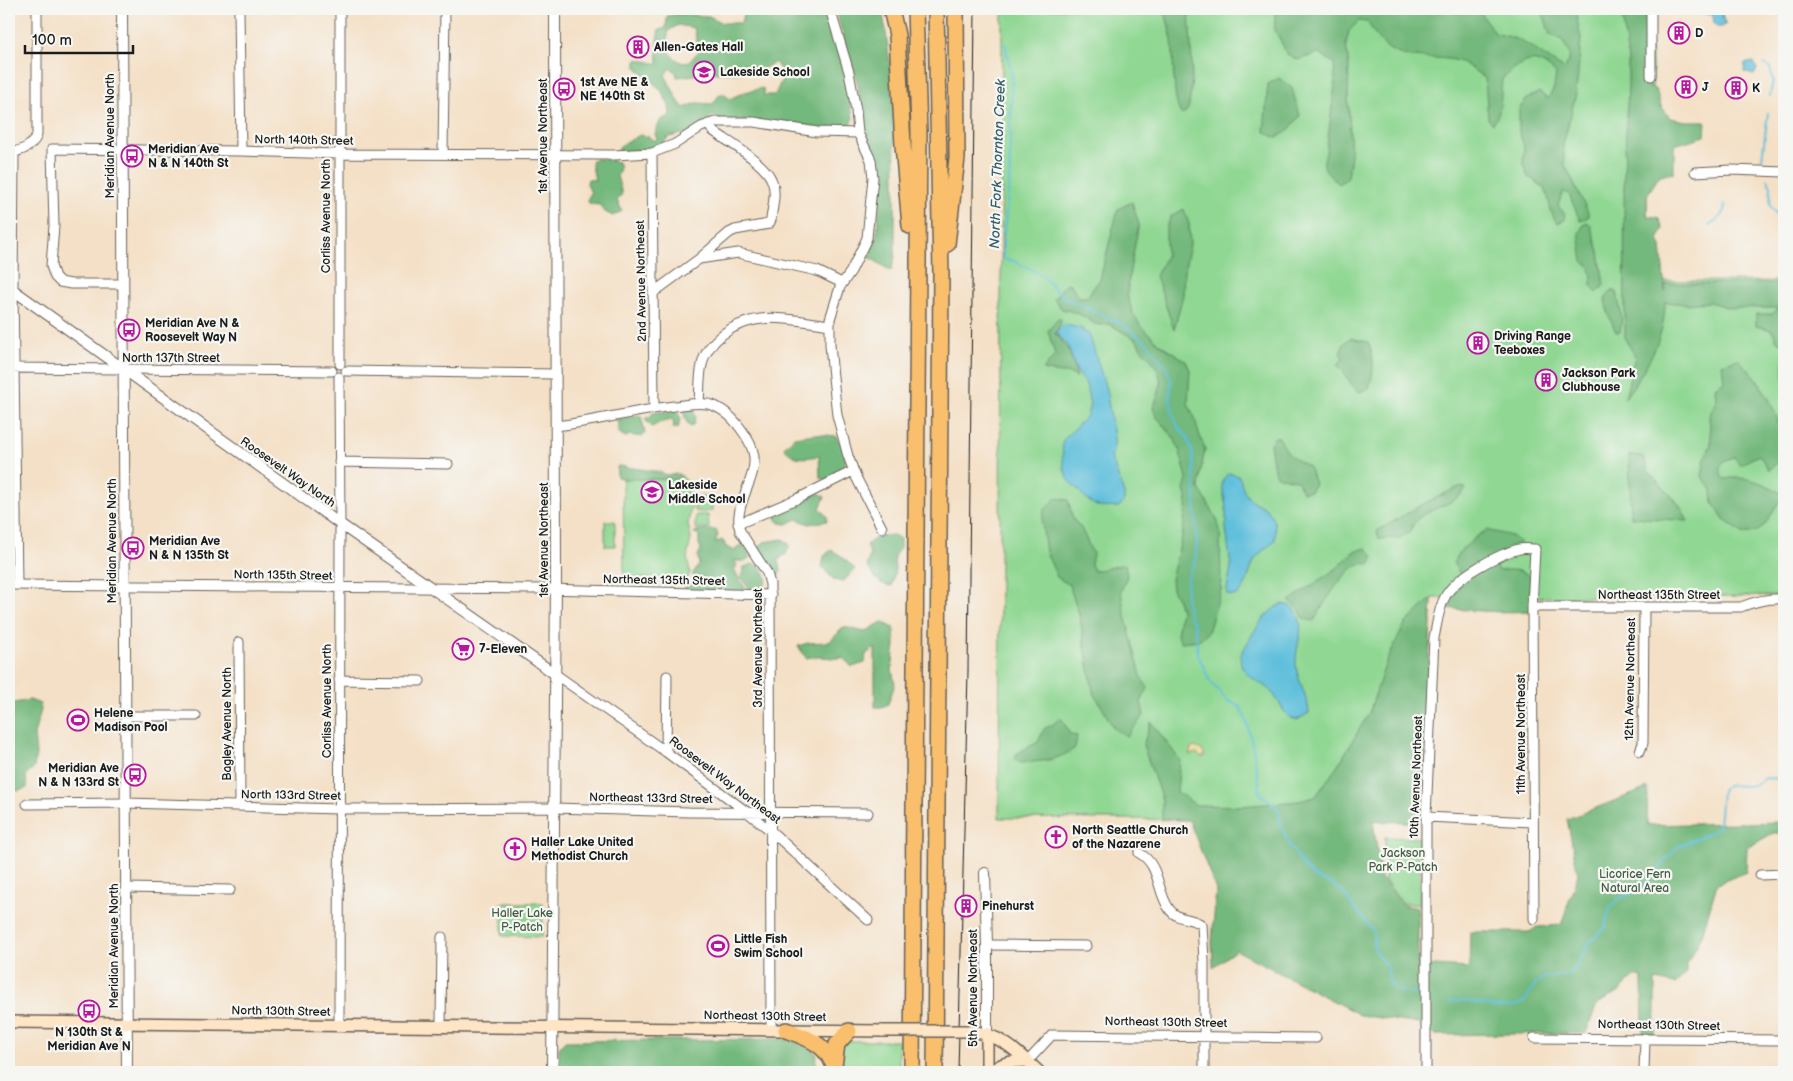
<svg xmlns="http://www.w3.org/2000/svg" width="1793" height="1081" font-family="'Balsamiq Sans',sans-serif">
  <rect width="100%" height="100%" fill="#f6f6f2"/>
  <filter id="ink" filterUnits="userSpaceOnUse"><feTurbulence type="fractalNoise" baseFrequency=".02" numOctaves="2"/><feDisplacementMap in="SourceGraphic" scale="10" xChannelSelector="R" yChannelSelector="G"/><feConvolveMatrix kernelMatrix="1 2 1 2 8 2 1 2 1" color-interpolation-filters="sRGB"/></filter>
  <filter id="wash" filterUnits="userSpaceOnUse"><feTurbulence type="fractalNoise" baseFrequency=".0096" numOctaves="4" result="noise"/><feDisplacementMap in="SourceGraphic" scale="20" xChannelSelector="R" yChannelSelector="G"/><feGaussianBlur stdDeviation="1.12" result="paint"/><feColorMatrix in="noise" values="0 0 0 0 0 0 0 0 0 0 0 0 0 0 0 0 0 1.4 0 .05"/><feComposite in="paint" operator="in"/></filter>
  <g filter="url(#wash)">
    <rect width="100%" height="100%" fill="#f4e0c6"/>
    <path fill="#8fd792" stroke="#567a57" d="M1002,9H1648L1653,74L1647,195L1648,281H1784V596L1432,598L1422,822L999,818Z
      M681,475L689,483L688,496L691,507L688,524L691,539L687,557L690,573L688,578H624L623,479L681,480Z
      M694,497H712V511L703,512L694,511Z
      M696,515H708L709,528H695Z
      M605,521H615V546H605Z
      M1385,837L1420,838V905L1403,903L1385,881Z
      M502,903H543L542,937L502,936Z
      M710,940L725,941V956H711Z
      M844,1041H899V1072H841L839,1049Z"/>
    <path fill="#73b87c" stroke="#486a4c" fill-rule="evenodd" d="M751,9H824L841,59L853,117L851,124C831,135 805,123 784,122C762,122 739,121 717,120L713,115L708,120L687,133L669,137L660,146L643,150L617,151L620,146L640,135L649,137L654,141L657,139L655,134L660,121L670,115L669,106L661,90L636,67V61L638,59L658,64L657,39L659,30L666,28L667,16L677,14L709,16L722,23H741L743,14ZM678,25L694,28L699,51L690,61L683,63C666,54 668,49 668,31ZM775,62L780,69L783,77L775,95H764L763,88L745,92L729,99L725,94H720L713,104L697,103L684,108L679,102L665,75L670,68L676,72L677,77L695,75L698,71C720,74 757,76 775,62Z
      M835,9H882C897,90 895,174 895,257L891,271L869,257C871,251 874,245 876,238C880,216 882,178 876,156C873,146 867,138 863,128L858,85Z
      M1164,9H1189C1190,40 1195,74 1189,105C1188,110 1186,112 1182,115C1172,106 1174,55 1172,40C1170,30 1167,19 1164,9Z
      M1275,9H1449L1453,13L1480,11L1486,21L1496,34C1527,38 1539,55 1565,69L1570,55L1561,39L1550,35L1543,13L1535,9H1575L1581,39L1576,94L1563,145L1565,165L1588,212V217L1580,221L1569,194L1563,192L1558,206L1564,213L1565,220L1557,223C1543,203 1557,191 1528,177L1523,163L1524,147L1519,131V109L1527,99L1539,92L1548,99L1554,88L1556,74C1534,51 1522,61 1502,79C1500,94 1503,111 1493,124L1488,119L1485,78C1478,74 1466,63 1458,61C1432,54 1401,65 1380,41C1375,36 1372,28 1367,22L1359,21L1349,31L1346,44L1349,67L1348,93L1351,154L1348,177L1339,184C1328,172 1320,171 1326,153L1335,84L1334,63L1318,53L1298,60L1287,54L1275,30Z
      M1624,9H1646V84L1656,90L1661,106L1670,118L1686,121H1706L1705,136L1674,145V173L1660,175L1647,195V216L1658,217L1663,229L1658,240L1661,246L1665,292V284L1784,283V344L1777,341L1772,330L1756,326V314H1772L1779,308H1730L1709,302L1686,304L1665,302C1665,340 1646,368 1625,398L1635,356L1625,338L1624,176L1628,85V61L1623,20Z
      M1279,78L1292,88L1300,116L1288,131L1276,138L1264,131L1268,84Z
      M595,159H604L618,162L620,168L617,176L622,194L617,200L622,211L613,216L605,212L600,205L590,204L587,200L591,193L587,184L588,179L595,180L591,161Z
      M1132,202L1139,224L1130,270L1127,295L1133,313L1140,325L1160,344L1186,361L1190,370L1188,404L1196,420L1197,428L1205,449L1201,470L1199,488L1217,519L1220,531L1221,590L1208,632L1199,640L1181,642L1177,635L1181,610L1178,600L1172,589L1171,579L1182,537L1187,500L1184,490L1187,478L1179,449L1174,438L1156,416L1153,408C1163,385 1164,375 1148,356C1143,351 1139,347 1137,340L1109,324C1094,327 1095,323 1083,316C1076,312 1069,311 1062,309L1054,299L1066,283L1071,285L1079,297H1087L1100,279L1118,209Z
      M1184,209L1189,224L1190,245L1184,271L1183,295L1174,330L1156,276L1166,256V229L1171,216Z
      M1586,222L1590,224L1599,251L1604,285L1597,293L1591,284L1592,276L1589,265L1583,262L1579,232Z
      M1612,290L1617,292L1622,319L1620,332H1616L1608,314L1605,299Z
      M1058,319H1061V322L1055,334C1070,345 1072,360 1077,377C1067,371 1054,374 1043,370L1055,355L1048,331Z
      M1351,338L1368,342C1375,356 1374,373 1369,388L1360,392C1350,387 1347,373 1337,365L1343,359L1340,352L1345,342Z
      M1738,359C1765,384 1784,420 1784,457L1769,470L1759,455L1739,465L1735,457C1723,460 1718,464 1722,477L1725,479C1745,475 1765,483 1781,493V500C1772,509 1768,526 1756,532C1752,533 1747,533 1744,534L1724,520L1713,503L1712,490L1702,477L1705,458L1711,444L1709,416L1716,402L1715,387L1724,381L1722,364Z
      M688,407H692L696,417L694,421L695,423L690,427L685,419L684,410Z
      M676,410L679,412L678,414L681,418L678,428H673L674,422L672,420L659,423L652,427L645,420L647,417L651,416L653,413Z
      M636,415L641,416L645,433L642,437L630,435L626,437C614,432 619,428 617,419L633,417Z
      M815,434L836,436L843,448L846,465L838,473L826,480L820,478L819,456C803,458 794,461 784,447L794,437Z
      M1275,437H1279C1287,454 1292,458 1309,467L1315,484L1310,491L1302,492L1298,481L1277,476L1274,469L1270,444Z
      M1629,455L1643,456L1649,472L1678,503L1688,521L1631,517Z
      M619,466L660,472L666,475L679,474L680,477L677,479H627L617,477V467Z
      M1459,487L1466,488C1454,510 1417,506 1410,532L1399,538L1379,539L1377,531L1423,504Z
      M819,493L825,497L820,508L827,516V521L809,524L797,519L787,524L780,523L775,517L780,508Z
      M1056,498L1068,500L1073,519L1081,528L1093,554L1091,564L1094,571L1125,564L1127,576L1121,591L1125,615L1142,679L1148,688L1141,702L1144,715L1127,736L1114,729L1093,691L1079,614L1069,585L1057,577L1046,552L1042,523L1044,510Z
      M698,530H716L718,535L715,543L722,540L724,542L726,547L735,551L738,546H744L749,551L751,557L745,561H734L737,565L734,570L745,588L743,593L688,591L685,588V583L694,579L693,573L699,565L698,556L701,549L699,544V534L694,533Z
      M1487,530L1512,536L1521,543L1507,548L1495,565L1498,571C1509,569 1523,569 1531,578L1530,611C1501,613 1474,611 1446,608L1453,592L1467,580C1450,566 1451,558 1467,545C1473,539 1480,534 1487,530Z
      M894,535L900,539V548L894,556L895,569L892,586C879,586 874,576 867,566L870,553L866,545L879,536Z
      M783,539L790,545L786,554L779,559L781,571L779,575L775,574L773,566L766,565L757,549L764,542Z
      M1366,548L1373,556L1371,564C1368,564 1362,563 1359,564C1342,572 1323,605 1314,621L1304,619L1299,609L1289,601L1337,568L1353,552Z
      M831,550L840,555L855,569L843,582L834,580L822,567L824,556Z
      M752,564L760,566L767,578L764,588L756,592L749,589L741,577L744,567Z
      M1432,598L1422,822L1373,821L1381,878L1403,905L1418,908V965L1469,968L1470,932H1529L1538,927L1561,925L1578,874L1567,819L1648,788L1647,825L1784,822V833H1773L1747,848L1746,872L1717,884L1701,938L1687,963V973L1675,984L1655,980V1034H1643L1642,978L1634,976L1620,991L1597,1004L1586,1033L1435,1035L1419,1024L1360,1015L1236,950L1213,967L1212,942L1216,890L1189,820L1162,819V800L1143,745L1151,722L1180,760L1177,792L1196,805L1242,806L1299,801L1315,797L1337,767L1369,713L1386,662L1405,624Z
      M882,622L894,628L895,645L892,669L895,684L888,704L882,707H875V648L866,654L865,663L852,667L843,658C830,659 818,655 806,658L798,646L808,643L829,642L844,627L865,632Z
      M30,700L40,704L41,710L34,734L36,755L34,768L26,776L27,788C21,790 15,793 9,789V704Z
      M1059,718L1062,719L1070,734L1077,736L1075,748C1058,761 1042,761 1021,763L1016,761V754L1038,742L1044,729L1055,723Z
      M784,1039L811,1046L817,1055L815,1070L822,1072H559V1048L565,1041Z"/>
    <path fill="#eeda9e" stroke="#857b5d" d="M1195,747L1202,750L1205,757H1200L1197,753L1189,755L1191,748Z"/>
    <path fill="#5ebfdc" stroke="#3d6e7c" d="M1697,9H1722L1723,19L1726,24L1722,27H1717L1714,24L1713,15L1701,13Z
      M1754,62L1757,69L1754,75L1744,72L1745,63Z
      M1063,324L1083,329L1084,333H1089L1106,389L1114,437V447L1111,457L1124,493V501L1119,507C1099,508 1094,508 1081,493C1078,489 1073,486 1070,482C1062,470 1062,453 1063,440L1087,416L1090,404L1086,384L1076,370L1067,344L1056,333Z
      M1228,473L1239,476C1242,483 1243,492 1249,498C1253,502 1259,504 1263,507C1275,515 1276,526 1275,540C1269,546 1260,552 1255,559C1248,571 1247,601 1227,595V589L1231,567L1226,528V507L1222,486L1223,480Z
      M1282,604C1291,605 1296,608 1299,617C1304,630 1296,646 1296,660C1295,678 1308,694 1309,713L1297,720C1283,717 1282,705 1274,695C1266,684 1252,681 1244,670C1240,665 1240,660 1241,654C1252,636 1262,613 1282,604Z"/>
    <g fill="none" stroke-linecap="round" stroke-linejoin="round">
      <path stroke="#5ebfdc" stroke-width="2" d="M1005,44L1012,76L1009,185L1003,241V259L1015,261L1020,265L1027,267L1043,276L1062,297L1122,324L1146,342L1166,367L1171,380L1170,397L1172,411L1178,427L1187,437L1193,455L1197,545L1195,560L1187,580L1186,601L1190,618L1194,624L1198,654L1209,680L1227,700L1240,707L1246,720L1253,747L1259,785V792L1279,810L1280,823L1290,846L1304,867L1314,877L1335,886L1343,893L1373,931L1375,951L1387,968L1389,980L1393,987L1398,991L1420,995
        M1764,64L1770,68L1773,80L1770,96
        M1761,166L1768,113
        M1767,179L1771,186L1770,205L1784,225
        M1709,226C1717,221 1726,214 1725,204
        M1449,1002L1468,1001L1494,1007L1514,1006L1524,1002L1536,983L1546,977L1567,975L1573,972L1577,966L1578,960L1583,955L1588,944L1605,927L1610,908L1615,902L1622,897L1642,890L1651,876L1659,871L1665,859L1671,855L1677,847L1713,831L1719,826L1722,791C1728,781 1738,787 1748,786C1756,785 1760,782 1766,778L1784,779"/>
    </g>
  </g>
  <g filter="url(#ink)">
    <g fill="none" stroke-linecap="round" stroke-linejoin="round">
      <g stroke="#686158" stroke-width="11">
        <path id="minor" d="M239,9L241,151
          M830,9L849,72L856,110L858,133L871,160L873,178L867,238L851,271L840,287L830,319V345L833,377L837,415L848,456L856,477L882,528
          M1651,9V76
          M9,150L14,152L13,290L17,585
          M14,152C24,150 33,145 37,135V9
          M443,153L445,9
          M652,153L654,409
          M1695,172L1732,170L1784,172
          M699,259L729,233L735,230L769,224L771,220C772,208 777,193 772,181C766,163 728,142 712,130L708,124
          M122,284H71L60,282L55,277L51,266L54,226L52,149L241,151L339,154L614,155L652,153L675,144L701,127L715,122H754L817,132L858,133
          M654,292L699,259L738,253L817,271L842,283
          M340,364V9
          M9,368L332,371
          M346,371L556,374
          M339,377L340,524L339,1025
          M699,403C700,391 699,377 702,365C704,352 713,342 723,334C757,309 791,320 830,325
          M556,426C596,421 634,411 674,406C685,405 697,402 708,404C722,407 733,418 741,429C747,437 753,447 754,457C756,482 733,504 740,531L767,573L770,584L771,1030
          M339,462L448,464
          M738,524L799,498L853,471
          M9,585L545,589L771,595
          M1532,607H1741C1756,601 1768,598 1784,599
          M239,642L240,806
          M555,674L666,752L747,812L771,831L868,920
          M339,680L420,681
          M125,716H196
          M1640,751L1643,743L1644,607
          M666,752L667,676
          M27,804L126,803L339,809L554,808L689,812L868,813
          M1426,817L1533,822
          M1139,853C1161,865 1156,892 1170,910C1178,921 1193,917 1202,925L1204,961V1072
          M1760,875L1784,874
          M126,888L230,890
          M987,945L1086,946
          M441,1026L442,937
          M1534,1038L1784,1040
          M1028,1061L1052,1035L1316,1038
          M1426,1072V817L1434,638C1437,624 1438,610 1445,597C1455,577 1498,554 1519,549C1524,548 1530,549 1535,549L1532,607L1534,919
          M1644,1072L1645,1038"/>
      </g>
      <g stroke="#686158" stroke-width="12">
        <path id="tertiary" d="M122,9L127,1072
          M9,287L340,524L555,674
          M985,873L987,945V1033
          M552,1072L556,581L555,9"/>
      </g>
      <g stroke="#686158" stroke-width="14">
        <path id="secondary" d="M9,1022L883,1031
          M969,1031C999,1033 1018,1052 1039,1072
          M987,1072V1033
          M992,1072C1001,1061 1015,1062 1028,1061"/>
      </g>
      <g stroke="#686158" stroke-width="18">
        <path id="motorway" d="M891,9L897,35L903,145L910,226
          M947,244L957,158L956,9
          M786,1030C810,1039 828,1044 836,1072
          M834,1066L837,1044L849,1031
          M912,1072L919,131L915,9
          M935,1072L941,275L936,9"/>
      </g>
      <use href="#minor" stroke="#fff" stroke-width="9"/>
      <use href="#tertiary" stroke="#fff" stroke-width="10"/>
      <use href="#secondary" stroke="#fde5c5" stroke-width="11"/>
      <use href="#motorway" stroke="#f9bf6d" stroke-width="15"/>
      <path stroke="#1c1c1c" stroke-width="1" d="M958,1072L968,671L975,9"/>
      <g stroke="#686158" stroke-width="14" stroke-linecap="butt">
        <path id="secondary-bridge" d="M883,1031H969"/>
      </g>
      <use href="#secondary-bridge" stroke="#fde5c5" stroke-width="11"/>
    </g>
  </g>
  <defs>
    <g id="building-ring" transform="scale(1.125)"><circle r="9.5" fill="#f6f6f2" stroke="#b5179e" stroke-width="1.5"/><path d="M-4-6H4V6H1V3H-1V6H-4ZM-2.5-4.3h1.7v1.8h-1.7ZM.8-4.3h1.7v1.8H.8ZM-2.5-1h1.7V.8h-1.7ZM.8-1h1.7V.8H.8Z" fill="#b5179e"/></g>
    <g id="school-ring" transform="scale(1.125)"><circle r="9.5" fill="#f6f6f2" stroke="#b5179e" stroke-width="1.5"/><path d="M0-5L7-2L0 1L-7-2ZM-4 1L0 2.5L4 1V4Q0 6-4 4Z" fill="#b5179e"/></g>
    <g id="bus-ring" transform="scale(1.125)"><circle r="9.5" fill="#f6f6f2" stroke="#b5179e" stroke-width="1.5"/><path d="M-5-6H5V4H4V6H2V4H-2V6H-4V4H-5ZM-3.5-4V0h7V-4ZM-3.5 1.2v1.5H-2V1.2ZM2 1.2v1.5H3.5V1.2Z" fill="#b5179e"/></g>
    <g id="supermarket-ring" transform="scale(1.125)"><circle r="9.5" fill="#f6f6f2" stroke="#b5179e" stroke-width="1.5"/><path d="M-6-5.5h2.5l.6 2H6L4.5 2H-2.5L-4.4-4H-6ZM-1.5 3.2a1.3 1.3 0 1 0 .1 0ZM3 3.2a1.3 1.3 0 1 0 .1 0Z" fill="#b5179e"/></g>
    <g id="stadium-ring" transform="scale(1.125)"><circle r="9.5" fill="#f6f6f2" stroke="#b5179e" stroke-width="1.5"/><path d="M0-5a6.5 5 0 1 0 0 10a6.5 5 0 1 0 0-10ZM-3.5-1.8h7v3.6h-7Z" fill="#b5179e"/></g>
    <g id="church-ring" transform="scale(1.125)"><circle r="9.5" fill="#f6f6f2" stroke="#b5179e" stroke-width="1.5"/><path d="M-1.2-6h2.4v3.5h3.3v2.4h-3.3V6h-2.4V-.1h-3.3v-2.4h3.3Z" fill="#b5179e"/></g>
  </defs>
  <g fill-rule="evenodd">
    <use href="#building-ring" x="1679" y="33"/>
    <use href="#building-ring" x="638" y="47"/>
    <use href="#school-ring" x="704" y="72"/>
    <use href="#building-ring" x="1686" y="87"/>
    <use href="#building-ring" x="1736" y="88"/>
    <use href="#bus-ring" x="564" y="89"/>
    <use href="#bus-ring" x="132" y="156"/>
    <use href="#bus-ring" x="129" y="330"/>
    <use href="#building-ring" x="1478" y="343"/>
    <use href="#building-ring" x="1546" y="380"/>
    <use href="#school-ring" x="652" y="492"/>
    <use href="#bus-ring" x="133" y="548"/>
    <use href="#supermarket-ring" x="463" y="649"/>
    <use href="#stadium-ring" x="78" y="720"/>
    <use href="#bus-ring" x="135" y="775"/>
    <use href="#church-ring" x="1056" y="837"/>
    <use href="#church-ring" x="515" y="849"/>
    <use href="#building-ring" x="966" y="906"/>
    <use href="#stadium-ring" x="718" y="946"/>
    <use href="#bus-ring" x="89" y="1011"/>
  </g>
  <g text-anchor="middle" stroke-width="4.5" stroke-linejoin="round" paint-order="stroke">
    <g font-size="12" font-weight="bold" fill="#1c1c1c" stroke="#f6f6f2" text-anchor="start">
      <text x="1695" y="37">D</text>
      <text x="654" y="51">Allen-Gates Hall</text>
      <text x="720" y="76">Lakeside School</text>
      <text x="580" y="86">1st Ave NE &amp;<tspan x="580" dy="14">NE 140th St</tspan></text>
      <text x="1702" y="91">J</text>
      <text x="1752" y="92">K</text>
      <text x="148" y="153">Meridian Ave<tspan x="148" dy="14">N &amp; N 140th St</tspan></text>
      <text x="145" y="327">Meridian Ave N &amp;<tspan x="145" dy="14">Roosevelt Way N</tspan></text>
      <text x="1494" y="340">Driving Range<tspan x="1494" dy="14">Teeboxes</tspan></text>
      <text x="1562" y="377">Jackson Park<tspan x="1562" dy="14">Clubhouse</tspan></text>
      <text x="668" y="489">Lakeside<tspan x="668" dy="14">Middle School</tspan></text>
      <text x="149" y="545">Meridian Ave<tspan x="149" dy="14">N &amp; N 135th St</tspan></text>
      <text x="479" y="653">7-Eleven</text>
      <text x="94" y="717">Helene<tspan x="94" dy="14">Madison Pool</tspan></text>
      <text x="119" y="772" text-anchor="end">Meridian Ave<tspan x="119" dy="14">N &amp; N 133rd St</tspan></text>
      <text x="1072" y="834">North Seattle Church<tspan x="1072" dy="14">of the Nazarene</tspan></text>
      <text x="531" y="846">Haller Lake United<tspan x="531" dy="14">Methodist Church</tspan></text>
      <text x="982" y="910">Pinehurst</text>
      <text x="734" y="943">Little Fish<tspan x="734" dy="14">Swim School</tspan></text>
      <text x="89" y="1036" text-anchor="middle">N 130th St &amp;<tspan x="89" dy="14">Meridian Ave N</tspan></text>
    </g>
    <g font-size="12" fill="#1c1c1c" stroke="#f6f6f2">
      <text transform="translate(110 136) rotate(-90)" y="4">Meridian Avenue North</text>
      <text transform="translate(543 136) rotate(-90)" y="4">1st Avenue Northeast</text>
      <text transform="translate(304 140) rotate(1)" y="4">North 140th Street</text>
      <text transform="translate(326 216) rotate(-90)" y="4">Corliss Avenue North</text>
      <text transform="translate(641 281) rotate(-91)" y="4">2nd Avenue Northeast</text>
      <text x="171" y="362">North 137th Street</text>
      <text transform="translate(288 472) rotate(35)" y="4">Roosevelt Way North</text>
      <text transform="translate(544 540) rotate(-90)" y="4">1st Avenue Northeast</text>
      <text transform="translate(112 541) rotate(-90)" y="4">Meridian Avenue North</text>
      <text transform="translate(283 575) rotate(1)" y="4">North 135th Street</text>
      <text transform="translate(664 580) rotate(1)" y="4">Northeast 135th Street</text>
      <text x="1659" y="599">Northeast 135th Street</text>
      <text transform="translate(758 648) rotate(-90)" y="4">3rd Avenue Northeast</text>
      <text transform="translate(1630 679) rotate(-89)" y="4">12th Avenue Northeast</text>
      <text transform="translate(327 701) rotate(-90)" y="4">Corliss Avenue North</text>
      <text transform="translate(227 724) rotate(-90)" y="4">Bagley Avenue North</text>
      <text transform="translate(1521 734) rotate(-90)" y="4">11th Avenue Northeast</text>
      <text transform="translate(1416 777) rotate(-88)" y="4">10th Avenue Northeast</text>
      <text transform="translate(725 780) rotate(37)" y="4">Roosevelt Way Northeast</text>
      <text transform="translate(291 795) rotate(1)" y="4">North 133rd Street</text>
      <text transform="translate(651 798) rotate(1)" y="4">Northeast 133rd Street</text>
      <text transform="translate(114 946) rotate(-90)" y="4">Meridian Avenue North</text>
      <text transform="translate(973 988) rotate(-90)" y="4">5th Avenue Northeast</text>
      <text transform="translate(281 1011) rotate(1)" y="4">North 130th Street</text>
      <text transform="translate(765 1016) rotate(1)" y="4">Northeast 130th Street</text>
      <text transform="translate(1166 1022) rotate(1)" y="4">Northeast 130th Street</text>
      <text transform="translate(1659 1025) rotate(1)" y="4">Northeast 130th Street</text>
    </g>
    <g font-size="12" fill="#445d45" stroke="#f6f6f2">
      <text x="1403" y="857">Jackson<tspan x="1403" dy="14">Park P-Patch</tspan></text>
      <text x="1635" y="878">Licorice Fern<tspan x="1635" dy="14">Natural Area</tspan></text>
      <text x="522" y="917">Haller Lake<tspan x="522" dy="14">P-Patch</tspan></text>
    </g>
    <g font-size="14" font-style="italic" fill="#365d69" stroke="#f6f6f2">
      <text transform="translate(997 164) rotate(-88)" y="5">North Fork Thornton Creek</text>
    </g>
  </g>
  <rect width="1793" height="1081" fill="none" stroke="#f6f6f2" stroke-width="30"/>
  <path d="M25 45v8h108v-8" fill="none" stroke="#1c1c1c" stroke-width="2.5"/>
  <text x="32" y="45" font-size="15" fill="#1c1c1c" stroke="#f6f6f2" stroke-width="4" paint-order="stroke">100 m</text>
</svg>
